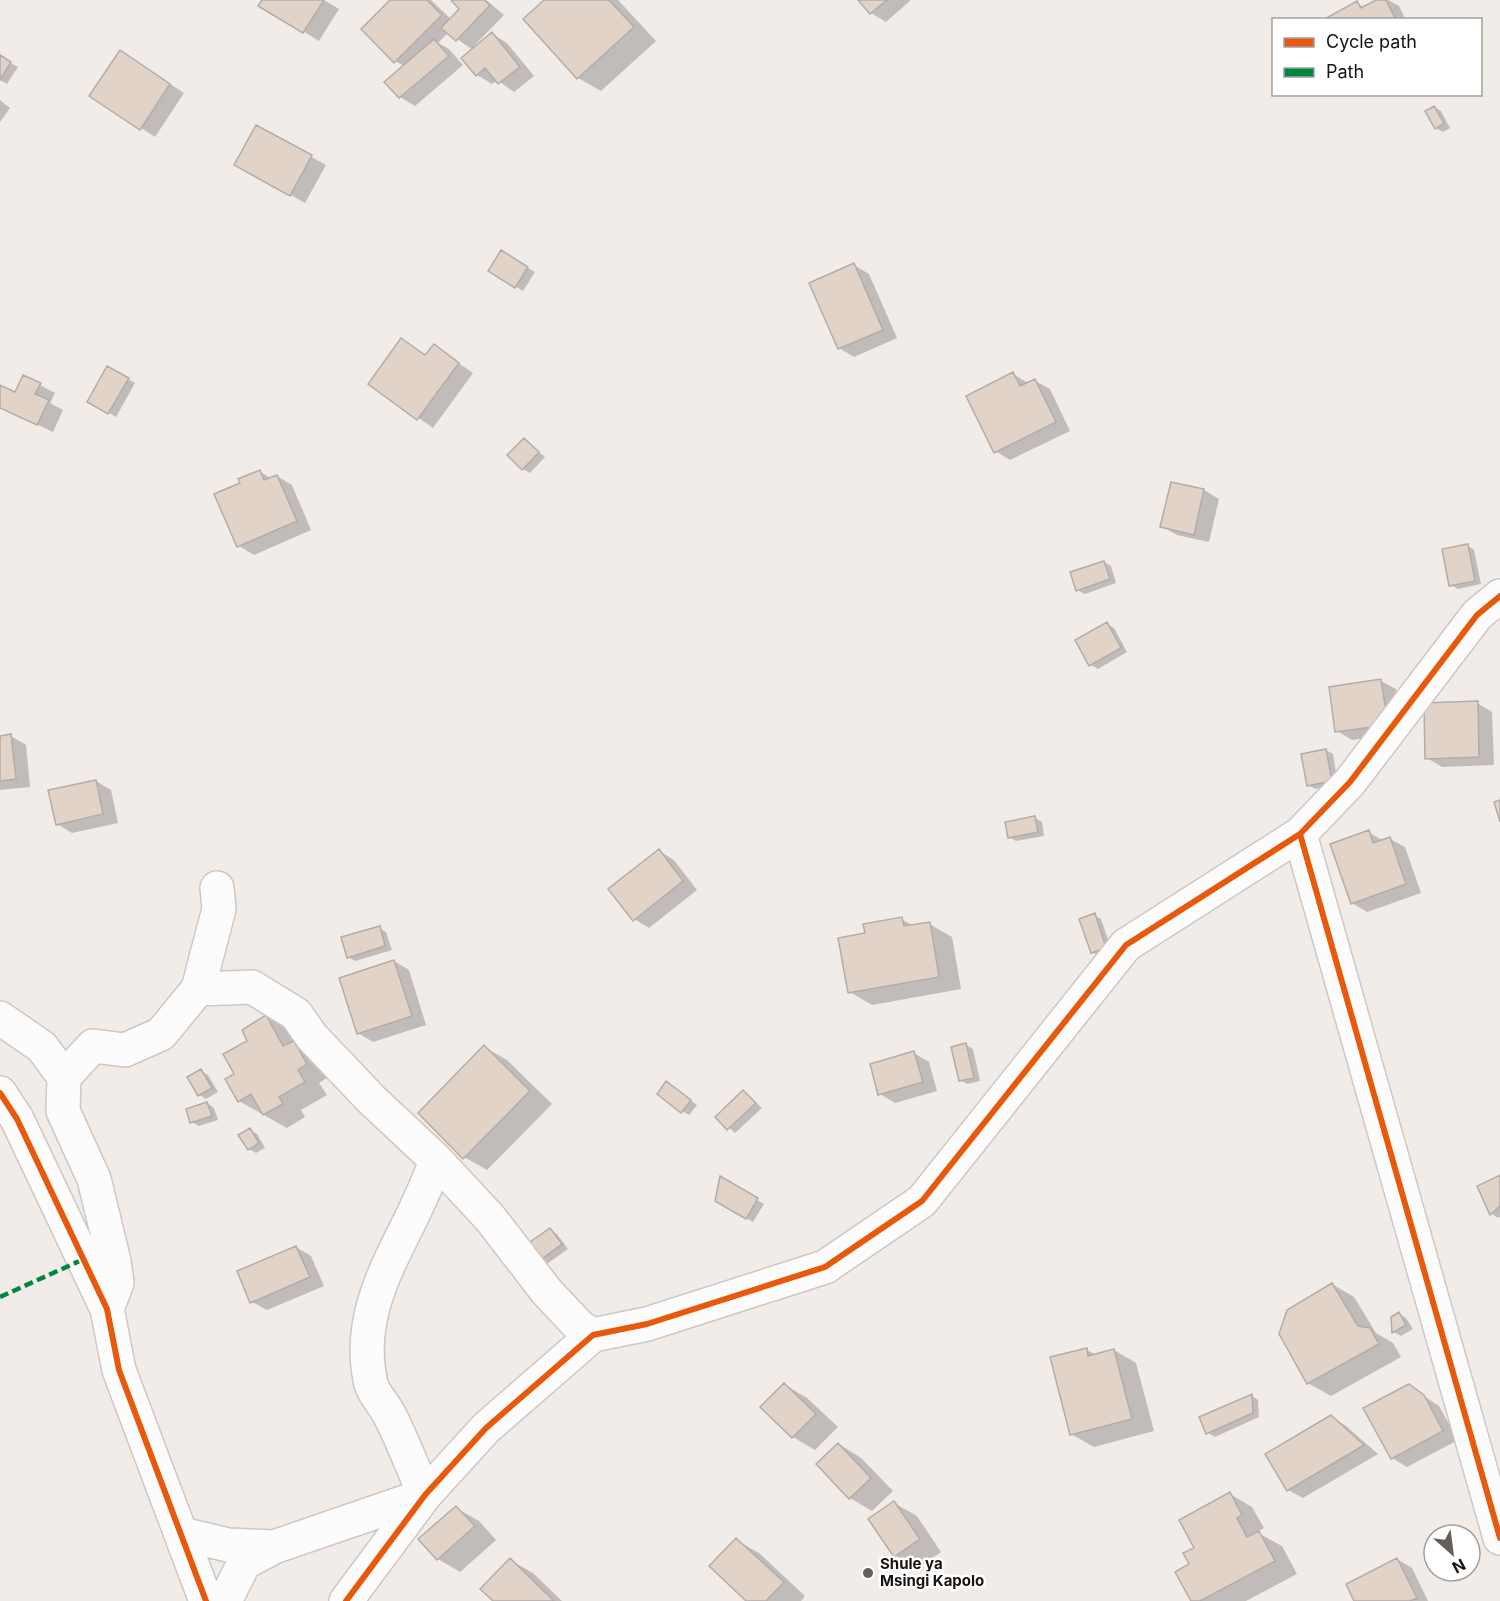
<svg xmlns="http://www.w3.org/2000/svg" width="1500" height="1601" font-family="Inter,sans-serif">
  <rect width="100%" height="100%" fill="#f2ece8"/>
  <path fill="#0003" d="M264,0H324L339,9L319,41L260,5Z
    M392,0H431L451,19L461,9L453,0H486L504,15L474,46L492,34L507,43L534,76L514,92L497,80L492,84L477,75L473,50L448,33L438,43L449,49L463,65L415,106L400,97L404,66L395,61Z
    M546,0H618L656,41L601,91L578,78Z
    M860,0H911L886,22L871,13Z
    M1379,0H1388L1399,6L1406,20H1326L1357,3L1365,8Z
    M0,57L18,67L7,84L0,80Z
    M135,61L184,93L155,137L141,128Z
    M0,100L10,108L0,122Z
    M1434,107L1441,111L1450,128L1443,132L1436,128Z
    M257,127L326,165L305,203L236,164Z
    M502,252L535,272L523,291L490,271Z
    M854,265L869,274L897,338L854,357L839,348Z
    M401,340L427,356L434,346L473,373L433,428L370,384Z
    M108,368L135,383L116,417L89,401Z
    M1013,374L1028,383L1035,381L1050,389L1070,431L1010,460L995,451Z
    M24,377L55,393L50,403L63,410L53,432L0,407V388L16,394Z
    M524,440L545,457L530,473L523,469Z
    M259,471L272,479L277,476L292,485L311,530L254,555L239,546L216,495L241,484Z
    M1204,490L1219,499L1209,542L1177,535L1162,526Z
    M1467,545L1474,550L1481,584L1458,589L1451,585Z
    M1104,562L1111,566L1116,583L1085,594L1077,590Z
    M1107,624L1114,628L1127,652L1098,669L1091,665L1077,640Z
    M1381,681L1396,689L1402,733L1352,740L1337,731Z
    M1477,703L1492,712L1494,765L1442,767L1427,758Z
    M11,736L26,745L30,787L0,790V737Z
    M1326,750L1333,754L1338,785L1315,789L1308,785Z
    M96,781L111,790L118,823L72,833L57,824Z
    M1035,818L1042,822L1044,836L1016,841L1009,837Z
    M1368,832L1384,841L1390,839L1405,847L1421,893L1367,912L1352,903Z
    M659,851L674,860L697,890L649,928L634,919Z
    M1094,915L1101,919L1112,951L1099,956L1092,952Z
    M901,919L914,926L929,924L952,937L961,989L872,1005L850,992L866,935Z
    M379,928L386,932L392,950L355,961L348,957Z
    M394,961L409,970L426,1025L373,1042L358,1033Z
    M266,1017L289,1030L297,1045L316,1056L328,1077L319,1083L327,1095L301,1110L305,1117L287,1128L239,1101L236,1075L249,1042Z
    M966,1045L973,1049L980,1081L967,1084L960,1080Z
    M484,1047L507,1060L552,1104L487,1170L464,1157Z
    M914,1053L929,1062L937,1091L895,1103L880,1094Z
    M201,1071L208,1075L218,1092L206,1099L199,1095Z
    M674,1087L697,1105L689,1115L682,1111Z
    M744,1092L762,1108L735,1133L717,1117Z
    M207,1103L214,1108L218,1120L199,1126L192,1122Z
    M250,1130L257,1134L265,1148L256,1153L249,1149Z
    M1500,1177V1217L1498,1218L1492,1214L1479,1186Z
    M721,1179L764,1204L753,1222L716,1200Z
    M550,1230L557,1234L568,1249L544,1266L537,1262Z
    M296,1247L311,1256L324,1286L267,1310L252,1302Z
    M1332,1284L1354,1297L1376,1333L1393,1343L1401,1357L1331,1396L1308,1383Z
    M1399,1314L1406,1318L1413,1329L1401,1336L1394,1332L1392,1318Z
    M1087,1350L1096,1355L1114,1350L1136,1363L1154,1431L1094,1447L1071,1434Z
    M785,1385L807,1398L838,1427L815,1450L793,1437Z
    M1409,1386L1439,1406L1458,1440L1407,1467L1392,1458Z
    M1252,1396L1258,1400L1259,1417L1215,1437L1208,1433Z
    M1331,1417L1346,1426L1378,1454L1303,1498L1288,1490Z
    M839,1444L861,1458L893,1491L872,1511L850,1498Z
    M1230,1494L1252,1507L1264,1528L1259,1531L1260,1534L1282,1546L1297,1574L1246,1601H1192L1191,1564L1196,1548Z
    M894,1503L917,1516L941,1552L917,1569L895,1555Z
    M456,1508L479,1521L496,1540L460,1572L438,1559Z
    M736,1540L759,1553L805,1596L801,1601H748Z
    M1397,1559L1412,1568L1428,1601H1356Z
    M510,1560L533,1573L562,1601H495Z"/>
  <path fill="#e2d3c8" stroke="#b2adaa" stroke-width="1.5" d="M262,0H324L303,33L258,6Z
    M390,0H427L442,15L394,63L361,29Z
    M451,0H484L490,5L456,41L441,28L459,9Z
    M544,0H609L634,27L577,79L523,19Z
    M858,0H887L870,14Z
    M1376,0H1386L1396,20H1323L1357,1L1361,8Z
    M492,32L520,67L498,84L485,68L476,76L461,58Z
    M434,39L449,56L399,98L384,82Z
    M120,50L170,84L140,130L89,96Z
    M0,55L11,62L0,80Z
    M1434,106L1444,123L1435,129L1425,111Z
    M256,125L312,155L290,196L234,165Z
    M501,250L528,267L515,288L488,271Z
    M854,263L883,330L838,349L809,283Z
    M401,338L425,355L434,344L459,363L417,420L368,384Z
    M107,366L129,378L108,414L87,402Z
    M1013,372L1020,386L1035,379L1056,422L994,453L966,396Z
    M23,375L41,383L35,394L49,400L37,425L0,408V385L15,392Z
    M524,438L539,452L522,470L507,455Z
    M260,470L264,480L277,475L297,521L237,547L214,494L240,483L238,479Z
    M1171,482L1204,489L1194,535L1160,527Z
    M1468,544L1475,581L1449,586L1442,549Z
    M1104,561L1110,579L1076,591L1070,572Z
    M1107,622L1121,648L1089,666L1075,640Z
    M1381,679L1388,725L1335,732L1329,687Z
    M1478,701L1479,757L1425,759L1424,703Z
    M11,734L16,779L0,781V736Z
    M1326,749L1332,781L1307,786L1301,754Z
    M96,780L103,814L56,825L48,790Z
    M1500,800V822L1494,802Z
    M1035,816L1038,832L1008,838L1005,822Z
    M1369,830L1373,843L1390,837L1406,884L1351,904L1330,844Z
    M659,849L683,881L633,921L608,889Z
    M1095,913L1106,948L1091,953L1079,919Z
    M902,917L904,926L930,922L939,977L848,993L838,938L865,933L863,924Z
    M380,926L385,946L347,958L341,937Z
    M394,960L412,1016L357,1034L339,978Z
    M266,1015L283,1046L294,1041L307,1064L298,1070L305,1082L279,1097L283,1104L263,1115L251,1094L238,1102L225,1079L234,1074L223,1054L247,1041L242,1030Z
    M966,1043L974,1078L959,1081L951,1047Z
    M484,1045L530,1091L463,1159L418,1113Z
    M914,1051L923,1082L878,1095L870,1064Z
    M201,1069L212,1088L198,1096L187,1077Z
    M666,1081L691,1100L681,1113L657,1094Z
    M743,1090L756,1103L727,1130L715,1117Z
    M207,1102L212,1116L190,1123L186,1109Z
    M250,1128L259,1143L248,1150L238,1135Z
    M1500,1175V1206L1490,1215L1477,1186Z
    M720,1176L758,1198L746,1219L715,1201Z
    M550,1228L562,1244L536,1263L523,1247Z
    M296,1246L310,1277L250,1303L237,1271Z
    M1332,1283L1358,1326L1370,1328L1379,1344L1307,1384L1279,1334L1287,1310Z
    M1399,1312L1406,1325L1392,1333L1391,1317Z
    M1087,1348L1088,1356L1114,1349L1132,1419L1070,1435L1050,1357Z
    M784,1383L816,1414L792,1438L760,1407Z
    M1409,1384L1424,1395L1443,1431L1391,1459L1363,1408Z
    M1252,1394L1253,1413L1206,1434L1199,1417Z
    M1331,1415L1364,1445L1287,1491L1265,1454Z
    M838,1443L871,1478L849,1499L816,1464Z
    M1230,1492L1242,1515L1237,1518L1247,1537L1259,1531L1275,1561L1200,1601H1191L1175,1572L1189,1564L1183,1553L1194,1548L1179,1520Z
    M894,1501L920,1539L894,1557L868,1519Z
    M456,1506L475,1526L437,1560L418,1539Z
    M736,1538L784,1582L766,1601H746L709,1566Z
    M510,1558L554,1601H493L480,1589Z
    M1397,1558L1417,1598L1410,1601H1354L1346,1584Z"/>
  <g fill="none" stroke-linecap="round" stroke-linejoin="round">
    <g stroke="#cdc8c5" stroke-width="36">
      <path id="minor" d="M1300,834L1500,1538
        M198,989L252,987L296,1014L312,1037L372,1100L436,1160L490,1218L547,1292L580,1327L593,1335
        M0,1018L42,1047L64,1077
        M0,1093L17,1119L107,1309L119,1370L206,1601
        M107,1309L117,1283L114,1261L94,1179L63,1111L64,1077L93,1046L125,1050L161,1034L198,989L219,909L217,888
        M182,1534L228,1545L274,1547
        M225,1601L244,1563L274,1547L425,1495C413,1469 403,1441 390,1416C385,1405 374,1395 371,1384C351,1299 412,1235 436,1160
        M346,1601L425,1495L486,1428L593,1335L647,1324L825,1267L922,1201L1126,945L1300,834L1350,782L1477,615L1500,596"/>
    </g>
    <use href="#minor" stroke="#fdfcfc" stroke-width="33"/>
    <path stroke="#00873e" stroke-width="4.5" stroke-dasharray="9 4.5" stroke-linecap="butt" d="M0,1297L84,1259"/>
    <g stroke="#fff" stroke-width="10">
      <path id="cycleway" d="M1300,834L1500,1538
        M0,1093L17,1119L107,1309L119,1370L206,1601
        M346,1601L425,1495L486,1428L593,1335L647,1324L825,1267L922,1201L1126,945L1300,834L1350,782L1477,615L1500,596"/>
    </g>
    <use href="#cycleway" stroke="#e8590c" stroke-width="6"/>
  </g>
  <circle fill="#635f5c" stroke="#fff" stroke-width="2" cx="868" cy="1573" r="6"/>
  <g text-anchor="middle" stroke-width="5" stroke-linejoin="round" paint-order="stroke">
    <g font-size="15" font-weight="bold" fill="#161310" stroke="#fff" text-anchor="start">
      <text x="880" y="1569">Shule ya<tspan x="880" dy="17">Msingi Kapolo</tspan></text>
    </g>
  </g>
  <rect x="1272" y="18" width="210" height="78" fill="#ffffff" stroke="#a2a19f" stroke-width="1.5"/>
  <rect x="1284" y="38" width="30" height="9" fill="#e8590c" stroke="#a2a19f" stroke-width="1.5"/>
  <text x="1326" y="48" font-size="18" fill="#161310">Cycle path</text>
  <rect x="1284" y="68" width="30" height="9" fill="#00873e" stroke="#a2a19f" stroke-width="1.5"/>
  <text x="1326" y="78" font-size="18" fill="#161310">Path</text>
  <g transform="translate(1452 1553) rotate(152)"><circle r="28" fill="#ffffff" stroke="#a2a19f" stroke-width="1.5"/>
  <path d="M0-4.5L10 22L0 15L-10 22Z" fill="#635f5c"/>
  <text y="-9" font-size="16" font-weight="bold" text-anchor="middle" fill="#161310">N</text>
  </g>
</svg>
